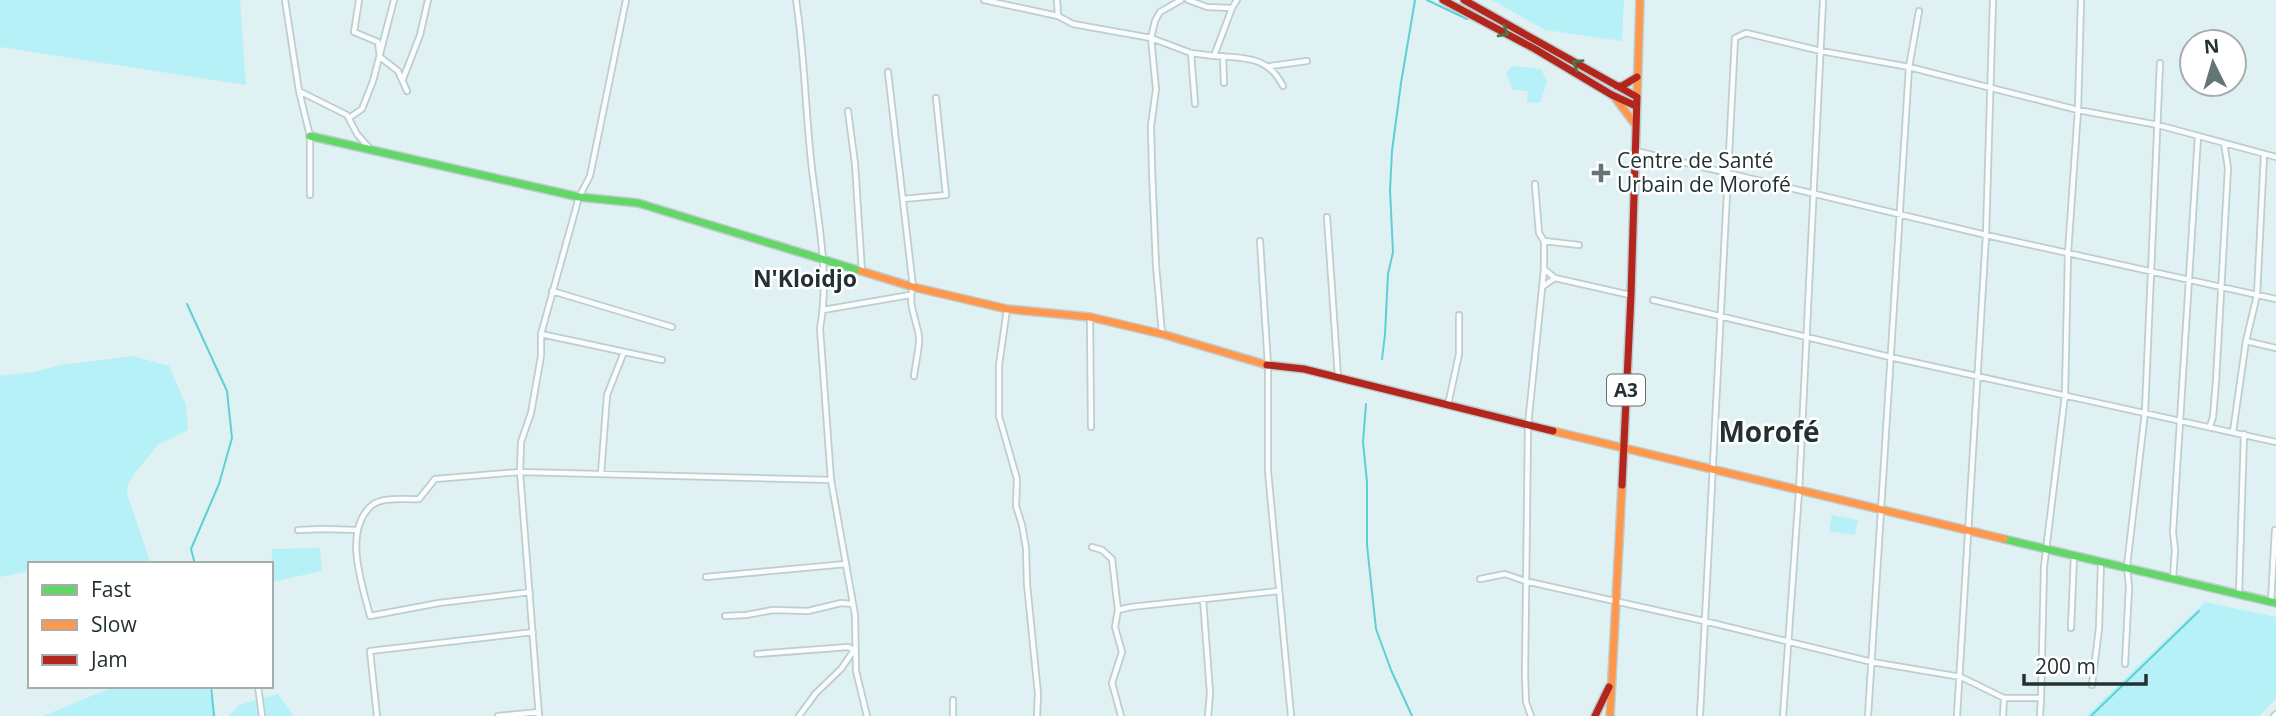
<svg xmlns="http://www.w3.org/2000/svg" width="2276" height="716" font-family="'Open Sans',sans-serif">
  <rect width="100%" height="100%" fill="#dff1f3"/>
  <path fill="#b5f1f6" d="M0,0H240L246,85L0,47Z
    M1492,0H1624L1622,41L1545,30Z
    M1516,66L1541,69L1547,82L1540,103L1527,102L1528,91L1513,90L1506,73L1511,67Z
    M132,356L169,366L186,405L188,430L158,445L134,474L128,485L127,494L151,564H30V571L0,577V376L33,372L61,365Z
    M1832,515L1858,520L1855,535L1829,531Z
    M320,548L322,571L271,582L272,549Z
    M2205,602L2276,617V699L2259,716H2086Z
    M116,686H208L216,716H43Z
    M278,694L294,716H229L239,705Z"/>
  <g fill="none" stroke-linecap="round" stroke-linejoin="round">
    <path stroke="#5ecfd7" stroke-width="2" d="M1427,0L1467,19
      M187,304L227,391L232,438L219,484L191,549L195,564
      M1382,359L1385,334L1388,274L1393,252L1390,190L1392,151L1401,83L1415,0
      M1366,404L1363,442L1367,482V545L1376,629L1391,670L1412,716
      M211,686L214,716
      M2091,716L2199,611"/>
    <g stroke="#becdce" stroke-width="8">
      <path id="street" d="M285,0L299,91L310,136V195
        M359,0L354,32L378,42L380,57L398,71L407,91
        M796,0C804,50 805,100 810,150C815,208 831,270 820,328L831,480L855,615L856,671L867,716
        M984,0L1058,16L1073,24L1151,38L1191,53L1214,56L1232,8
        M1057,0L1058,16
        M1188,0L1207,7L1232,8L1237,0
        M1191,53L1195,104
        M1214,56C1245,58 1268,56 1283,86
        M1223,56L1224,83
        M1270,66L1307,61
        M888,72L913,287C907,304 917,320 919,337C920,346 915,366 914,376
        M403,79L420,35L428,0
        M299,91L347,115L357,134L371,150
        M848,111L855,164L862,272
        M349,118L362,109L373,81L394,0
        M1636,151L1986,235L2276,299
        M903,199L946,195L936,98
        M1327,217L1338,377
        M1260,241L1268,365V471L1291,716
        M1544,241L1579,245
        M1544,269L1555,278L1630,295
        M1542,287L1555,278
        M552,291L672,327
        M1653,300L1890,357L2276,442
        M1007,309L999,365V416L1017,479L1016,506L1022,525L1026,548L1027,584L1038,694L1037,716
        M823,310L910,295
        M1090,317L1091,427
        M541,334L662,360
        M1162,334L1156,265L1152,170L1151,126L1156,89L1151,38L1155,21L1160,12L1181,0
        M2246,341L2276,348
        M1448,405L1459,354V315
        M2210,426L2213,417L2216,381L2228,168L2224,143
        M2233,432L2246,341L2257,295L2264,155
        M601,474L607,395L624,352
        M298,530L324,529L357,530
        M1092,547L1102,550L1112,559L1118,610
        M706,577L846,564
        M2173,578L2175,550L2173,532L2198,136
        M1480,579L1505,574L1525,581L1704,621L1872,662L1961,677L2004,698H2041L2044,567L2065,395L2068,253L2078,110L2081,0
        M530,592L439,603L370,616C362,584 343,532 371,506C381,496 406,500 419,499L435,479L520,472L831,480
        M2239,594L2244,434
        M1203,599L1210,693L1208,716
        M2271,602L2275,530
        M725,616L746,615L773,610L808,611L841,603L852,604
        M2071,628L2074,555
        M757,654L848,647L854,650L841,669L816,693L799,716
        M2125,664L2129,587L2127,566L2145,412L2160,63
        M2092,685L2099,628L2101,561
        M258,686L262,716
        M953,700V716
        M377,716L370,651L533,632
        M498,716L539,712
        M539,716L520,472L521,442L531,413L541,356V334L579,197L590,176L626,0
        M1121,716L1112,683L1122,652L1115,627L1118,610L1131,607L1278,591
        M1531,716L1526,702L1525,675L1528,425L1544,269V241L1539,233L1535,184
        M1700,716L1735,38L1746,33L1821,51L1909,67L2078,110L2158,125L2276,157
        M1783,716L1799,491L1823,0
        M1868,716L1909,67L1919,11
        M1957,716L1986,235L1993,0
        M2003,716L2004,698
        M2040,716L2041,698
        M2274,716L2276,714"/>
    </g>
    <g stroke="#becdce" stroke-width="10">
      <path id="fast" d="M310,136L579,197L638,203L861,271
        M2004,539L2276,603"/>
    </g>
    <g stroke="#becdce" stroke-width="10">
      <path id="slow" d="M1637,97L1640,0
        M1616,99L1635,124
        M861,271L913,287L1007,309L1090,317L1162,334L1267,365
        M1553,431L2004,539
        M1610,716L1622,485"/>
    </g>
    <g stroke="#becdce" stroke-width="10">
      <path id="jam" d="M1443,0L1535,49L1612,95L1636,106
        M1464,0L1637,97L1631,295L1622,485
        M1617,86H1622L1637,77
        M1267,365L1304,369L1553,431
        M1595,716L1609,687"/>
    </g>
    <use href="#street" stroke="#fafdfd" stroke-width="4.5"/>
    <use href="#fast" stroke="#63d668" stroke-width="7"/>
    <use href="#slow" stroke="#ff974d" stroke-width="7"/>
    <use href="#jam" stroke="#b3261e" stroke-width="7"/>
  </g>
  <defs><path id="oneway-chevron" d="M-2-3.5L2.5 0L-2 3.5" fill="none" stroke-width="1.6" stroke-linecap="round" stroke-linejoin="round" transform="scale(1.75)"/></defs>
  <g stroke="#407b4a">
    <use href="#oneway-chevron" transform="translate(1504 32) rotate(28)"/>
    <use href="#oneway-chevron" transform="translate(1577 64) rotate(-149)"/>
  </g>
  <path fill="#657476" stroke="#fff" stroke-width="2.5" d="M1597.5 162.5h7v7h7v7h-7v7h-7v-7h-7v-7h7z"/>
  <g text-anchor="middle" stroke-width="5" stroke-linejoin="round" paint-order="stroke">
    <rect fill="#fff" stroke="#666f70" stroke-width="2" x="1607" y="374.5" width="38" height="31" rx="5"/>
    <g font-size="19" font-weight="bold" fill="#243132">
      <text x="1626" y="397">A3</text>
    </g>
    <g font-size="21" fill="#243132" stroke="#fff" text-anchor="start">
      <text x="1617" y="168">Centre de Santé<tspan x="1617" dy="24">Urbain de Morofé</tspan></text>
    </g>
    <g font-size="23" font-weight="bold" fill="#243132" stroke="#fff">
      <text x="805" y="287">N'Kloidjo</text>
    </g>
    <g font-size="28" font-weight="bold" fill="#243132" stroke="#fff">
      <text x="1769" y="442">Morofé</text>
    </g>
  </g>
  <rect x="28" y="562" width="245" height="126" fill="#ffffff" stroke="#a7adad" stroke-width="2"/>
  <rect x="42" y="585" width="35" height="10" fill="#63d668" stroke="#a7adad" stroke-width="2"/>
  <text x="91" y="597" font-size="21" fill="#243132">Fast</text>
  <rect x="42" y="620" width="35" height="10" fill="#ff974d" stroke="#a7adad" stroke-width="2"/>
  <text x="91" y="632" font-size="21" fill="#243132">Slow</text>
  <rect x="42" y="655" width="35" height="10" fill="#b3261e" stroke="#a7adad" stroke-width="2"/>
  <text x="91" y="667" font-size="21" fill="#243132">Jam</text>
  <g transform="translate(2213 63) rotate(355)"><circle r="33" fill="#ffffff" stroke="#a7adad" stroke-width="2"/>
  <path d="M0-5L12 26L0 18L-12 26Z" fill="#657476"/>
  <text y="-10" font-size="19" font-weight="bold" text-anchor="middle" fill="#243132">N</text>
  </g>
  <path d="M2024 674v10h122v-10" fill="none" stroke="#243132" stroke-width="3.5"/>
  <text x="2035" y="674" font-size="21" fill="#243132" stroke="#ffffff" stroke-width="5" paint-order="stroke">200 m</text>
</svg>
